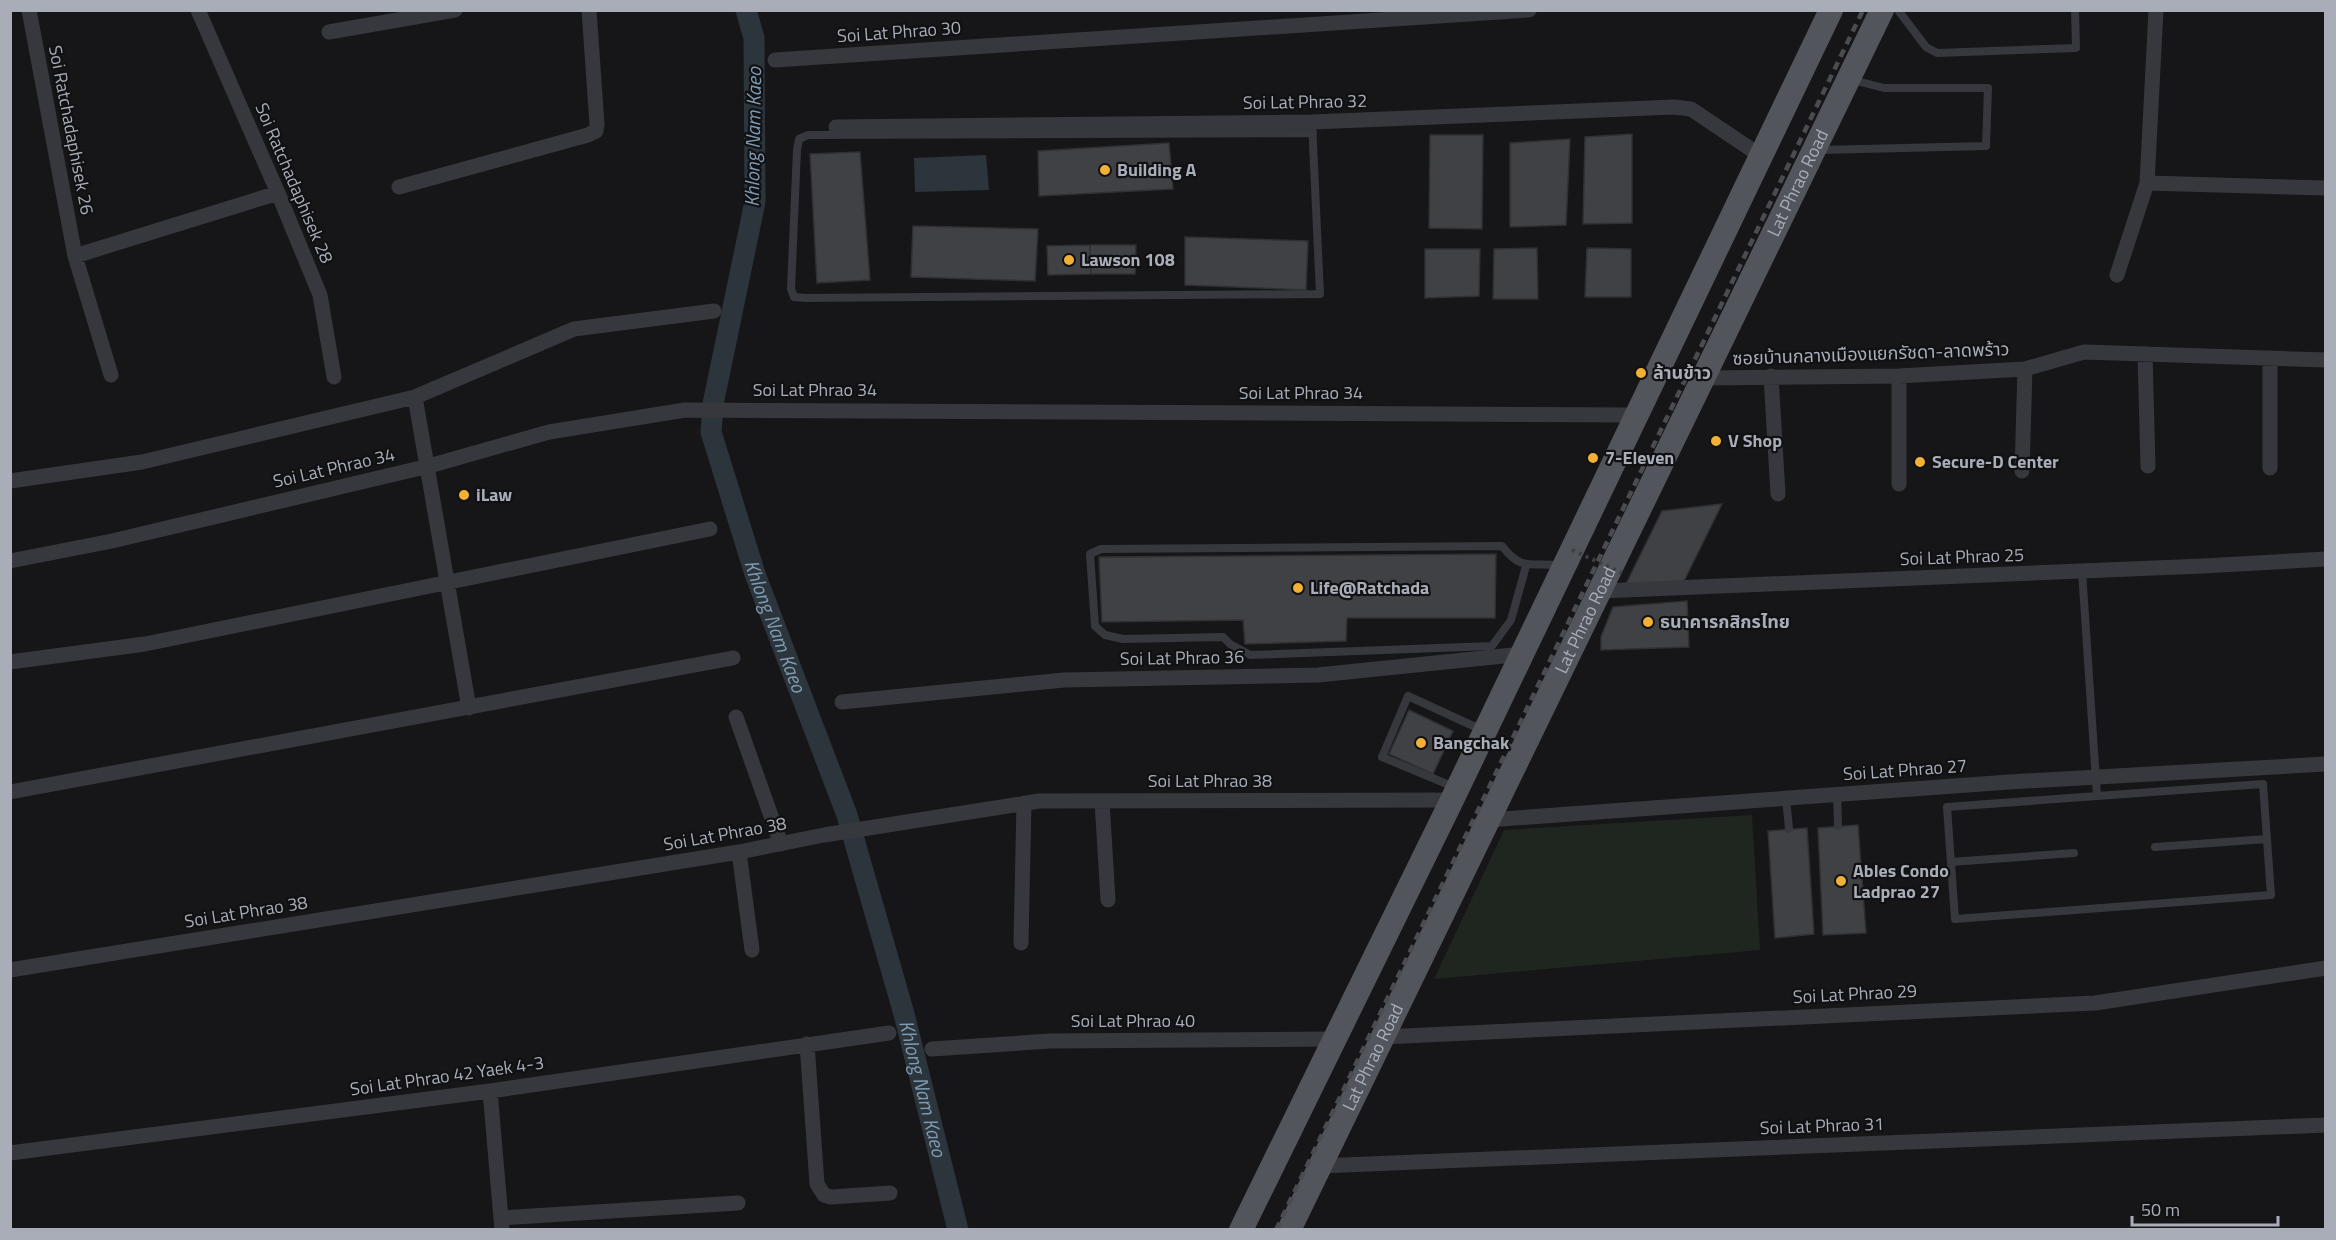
<svg xmlns="http://www.w3.org/2000/svg" width="2336" height="1240" font-family="'Titillium Web','Noto Sans Thai',sans-serif">
  <rect width="100%" height="100%" fill="#161618"/>
  <path fill="#1e261f" d="M1752,815L1760,950L1434,979L1504,830Z"/>
  <path fill="#2c353c" d="M986,155L989,190L915,192L914,158Z"/>
  <g fill="none" stroke-linecap="round" stroke-linejoin="round">
    <path stroke="#2c353c" stroke-width="21" id="s1" d="M746,10L754,38L755,202L713,404L711,432L755,574L847,815L904,1014L958,1230"/>
  </g>
  <path fill="#404145" stroke="#303034" stroke-width="1.5" d="M1632,134V223L1583,224L1585,137Z
    M1430,135H1483L1482,229L1429,228Z
    M1570,139L1566,225L1510,227V143Z
    M1169,143L1173,189L1039,196L1038,151Z
    M860,152L870,280L817,283L810,154Z
    M913,226L1038,229L1035,281L911,277Z
    M1185,237L1308,241L1306,290L1185,285Z
    M1090,245H1136L1135,274H1091Z
    M1090,245L1091,274L1048,275L1047,246Z
    M1537,248L1538,299H1493L1494,249Z
    M1587,248L1631,249V297H1585Z
    M1425,249H1480L1479,296L1425,298Z
    M1722,504L1683,583L1625,586L1662,511Z
    M1496,554L1495,618H1347L1346,641L1245,644L1243,620L1102,622L1099,557Z
    M1687,601L1689,647L1601,650V637L1613,607Z
    M1409,710L1453,731L1433,774L1389,754Z
    M1858,825L1866,933L1823,935L1818,828Z
    M1807,828L1814,934L1775,938L1768,831Z"/>
  <g fill="none" stroke-linecap="round" stroke-linejoin="round">
    <path stroke="#37383d" stroke-width="8" d="M1898,10L1926,47L1937,53L2076,48L2075,10
      M1312,122L1320,294L805,298L794,297L791,289L797,150L799,139L808,135L1313,133
      M1820,150L1986,146L1988,88H1884L1853,80
      M1526,566L1511,620L1492,646L1250,655L1230,644L1223,637L1123,639L1105,635L1095,626L1090,554L1101,549L1502,546C1523,573 1531,561 1560,566
      M2082,571L2097,796L2263,784L2271,895L1955,919L1947,807L2097,796
      M1454,787L1382,757L1408,696L1482,730
      M1837,794L1838,826
      M1786,798L1789,829
      M2155,847L2267,839
      M1951,862L2074,853"/>
    <path stroke="#37383d" stroke-width="15" d="M29,10L75,256L111,375
      M198,10L278,193L320,295L334,377
      M329,32L455,10
      M775,60L1529,10
      M836,127L1312,122L1674,107L1691,109L1761,156
      M2147,183L2326,188
      M399,187L588,135L596,131L597,124L589,10
      M75,256L278,193
      M2117,275L2147,183L2156,10
      M2145,354L2148,466
      M2270,358V468
      M1771,376L1778,494
      M1704,378L1899,376L2025,369L2084,352L2326,360
      M2022,471L2025,369
      M10,481L142,462L415,397
      M1899,484V376
      M10,561L112,541L429,466L549,432L685,410L1637,415
      M1601,591L2203,566L2326,559
      M10,662L145,644L710,529
      M842,702L1064,680L1318,675L1523,654
      M469,708L415,397L574,329L714,311
      M736,717L781,844
      M10,792L733,658
      M1102,801L1108,900
      M1488,820L2009,782L2326,764
      M739,852L752,950
      M1021,943L1024,803
      M10,970L739,852L824,835L1039,801L1452,800
      M1383,1037L2095,1003L2326,968
      M807,1044L817,1184L824,1195L831,1197L890,1193
      M932,1049L1050,1041L1335,1039
      M490,1091L502,1230
      M10,1153L490,1091L889,1033
      M1320,1166L2326,1125
      M501,1218L738,1203"/>
    <g stroke="#53555c" stroke-width="24">
      <path d="M1241,1230L1452,800L1831,10"/>
      <path id="s2" d="M1289,1230L1882,10"/>
    </g>
    <path stroke="#4a4c52" stroke-width="4.5" stroke-dasharray="8 6" stroke-linecap="butt" d="M1276,1230L1863,10"/>
    <path stroke="#3d3f44" stroke-width="4" stroke-dasharray="3 4.5" stroke-linecap="butt" d="M1572,550L1622,573"/>
  </g>
  <g fill="#f2b134" stroke="#111113" stroke-width="2">
    <circle cx="1105" cy="170" r="6"/>
    <circle cx="1069" cy="260" r="6"/>
    <circle cx="1641" cy="373" r="6"/>
    <circle cx="1716" cy="441" r="6"/>
    <circle cx="1593" cy="458" r="6"/>
    <circle cx="1920" cy="462" r="6"/>
    <circle cx="464" cy="495" r="6"/>
    <circle cx="1298" cy="588" r="6"/>
    <circle cx="1648" cy="622" r="6"/>
    <circle cx="1421" cy="743" r="6"/>
    <circle cx="1841" cy="881" r="6"/>
  </g>
  <g text-anchor="middle" stroke-width="4.5" stroke-linejoin="round" paint-order="stroke">
    <g font-size="18" fill="#a8adb8" stroke="#111113">
      <text transform="translate(899 32) rotate(-4)" y="6">Soi Lat Phrao 30</text>
      <text transform="translate(1305 102) rotate(-1)" y="6">Soi Lat Phrao 32</text>
      <text transform="translate(71 130) rotate(79)" y="6">Soi Ratchadaphisek 26</text>
      <text transform="translate(294 183) rotate(67)" y="6">Soi Ratchadaphisek 28</text>
      <text dy="6" stroke="none"><textPath href="#s2" startOffset="1164">Lat Phrao Road</textPath></text>
      <text transform="translate(1871 354) rotate(-2)" y="6">ซอยบ้านกลางเมืองแยกรัชดา-ลาดพร้าว</text>
      <text x="815" y="396">Soi Lat Phrao 34</text>
      <text x="1301" y="399">Soi Lat Phrao 34</text>
      <text transform="translate(334 468) rotate(-13)" y="6">Soi Lat Phrao 34</text>
      <text transform="translate(1962 557) rotate(-2)" y="6">Soi Lat Phrao 25</text>
      <text dy="6" stroke="none"><textPath href="#s2" startOffset="678">Lat Phrao Road</textPath></text>
      <text transform="translate(1182 658) rotate(-1)" y="6">Soi Lat Phrao 36</text>
      <text transform="translate(1905 770) rotate(-4)" y="6">Soi Lat Phrao 27</text>
      <text x="1210" y="787">Soi Lat Phrao 38</text>
      <text transform="translate(725 834) rotate(-10)" y="6">Soi Lat Phrao 38</text>
      <text transform="translate(246 912) rotate(-9)" y="6">Soi Lat Phrao 38</text>
      <text transform="translate(1855 994) rotate(-3)" y="6">Soi Lat Phrao 29</text>
      <text x="1133" y="1027">Soi Lat Phrao 40</text>
      <text dy="6" stroke="none"><textPath href="#s2" startOffset="192">Lat Phrao Road</textPath></text>
      <text transform="translate(447 1076) rotate(-8)" y="6">Soi Lat Phrao 42 Yaek 4-3</text>
      <text transform="translate(1822 1126) rotate(-2)" y="6">Soi Lat Phrao 31</text>
    </g>
    <g font-size="18" font-weight="bold" fill="#a8adb8" stroke="#111113" text-anchor="start">
      <text x="1117" y="176">Building A</text>
      <text x="1081" y="266">Lawson 108</text>
      <text x="1653" y="379">ล้านข้าว</text>
      <text x="1728" y="447">V Shop</text>
      <text x="1605" y="464">7-Eleven</text>
      <text x="1932" y="468">Secure-D Center</text>
      <text x="476" y="501">iLaw</text>
      <text x="1310" y="594">Life@Ratchada</text>
      <text x="1660" y="628">ธนาคารกสิกรไทย</text>
      <text x="1433" y="749">Bangchak</text>
      <text x="1853" y="877">Ables Condo<tspan x="1853" dy="21">Ladprao 27</tspan></text>
    </g>
    <g font-size="20" font-style="italic" fill="#7f9bb3" stroke="#111113">
      <text transform="translate(753 137) rotate(-89)" y="7">Khlong Nam Kaeo</text>
      <text dy="7" stroke="none"><textPath href="#s1" startOffset="632">Khlong Nam Kaeo</textPath></text>
      <text dy="7" stroke="none"><textPath href="#s1" startOffset="1118">Khlong Nam Kaeo</textPath></text>
    </g>
  </g>
  <rect width="2336" height="1240" fill="none" stroke="#a8adb8" stroke-width="24"/>
  <path d="M2132 1216v9h146v-9" fill="none" stroke="#a8adb8" stroke-width="3"/>
  <text x="2141" y="1216" font-size="18" fill="#a8adb8" stroke="#111113" stroke-width="4.5" paint-order="stroke">50 m</text>
</svg>
